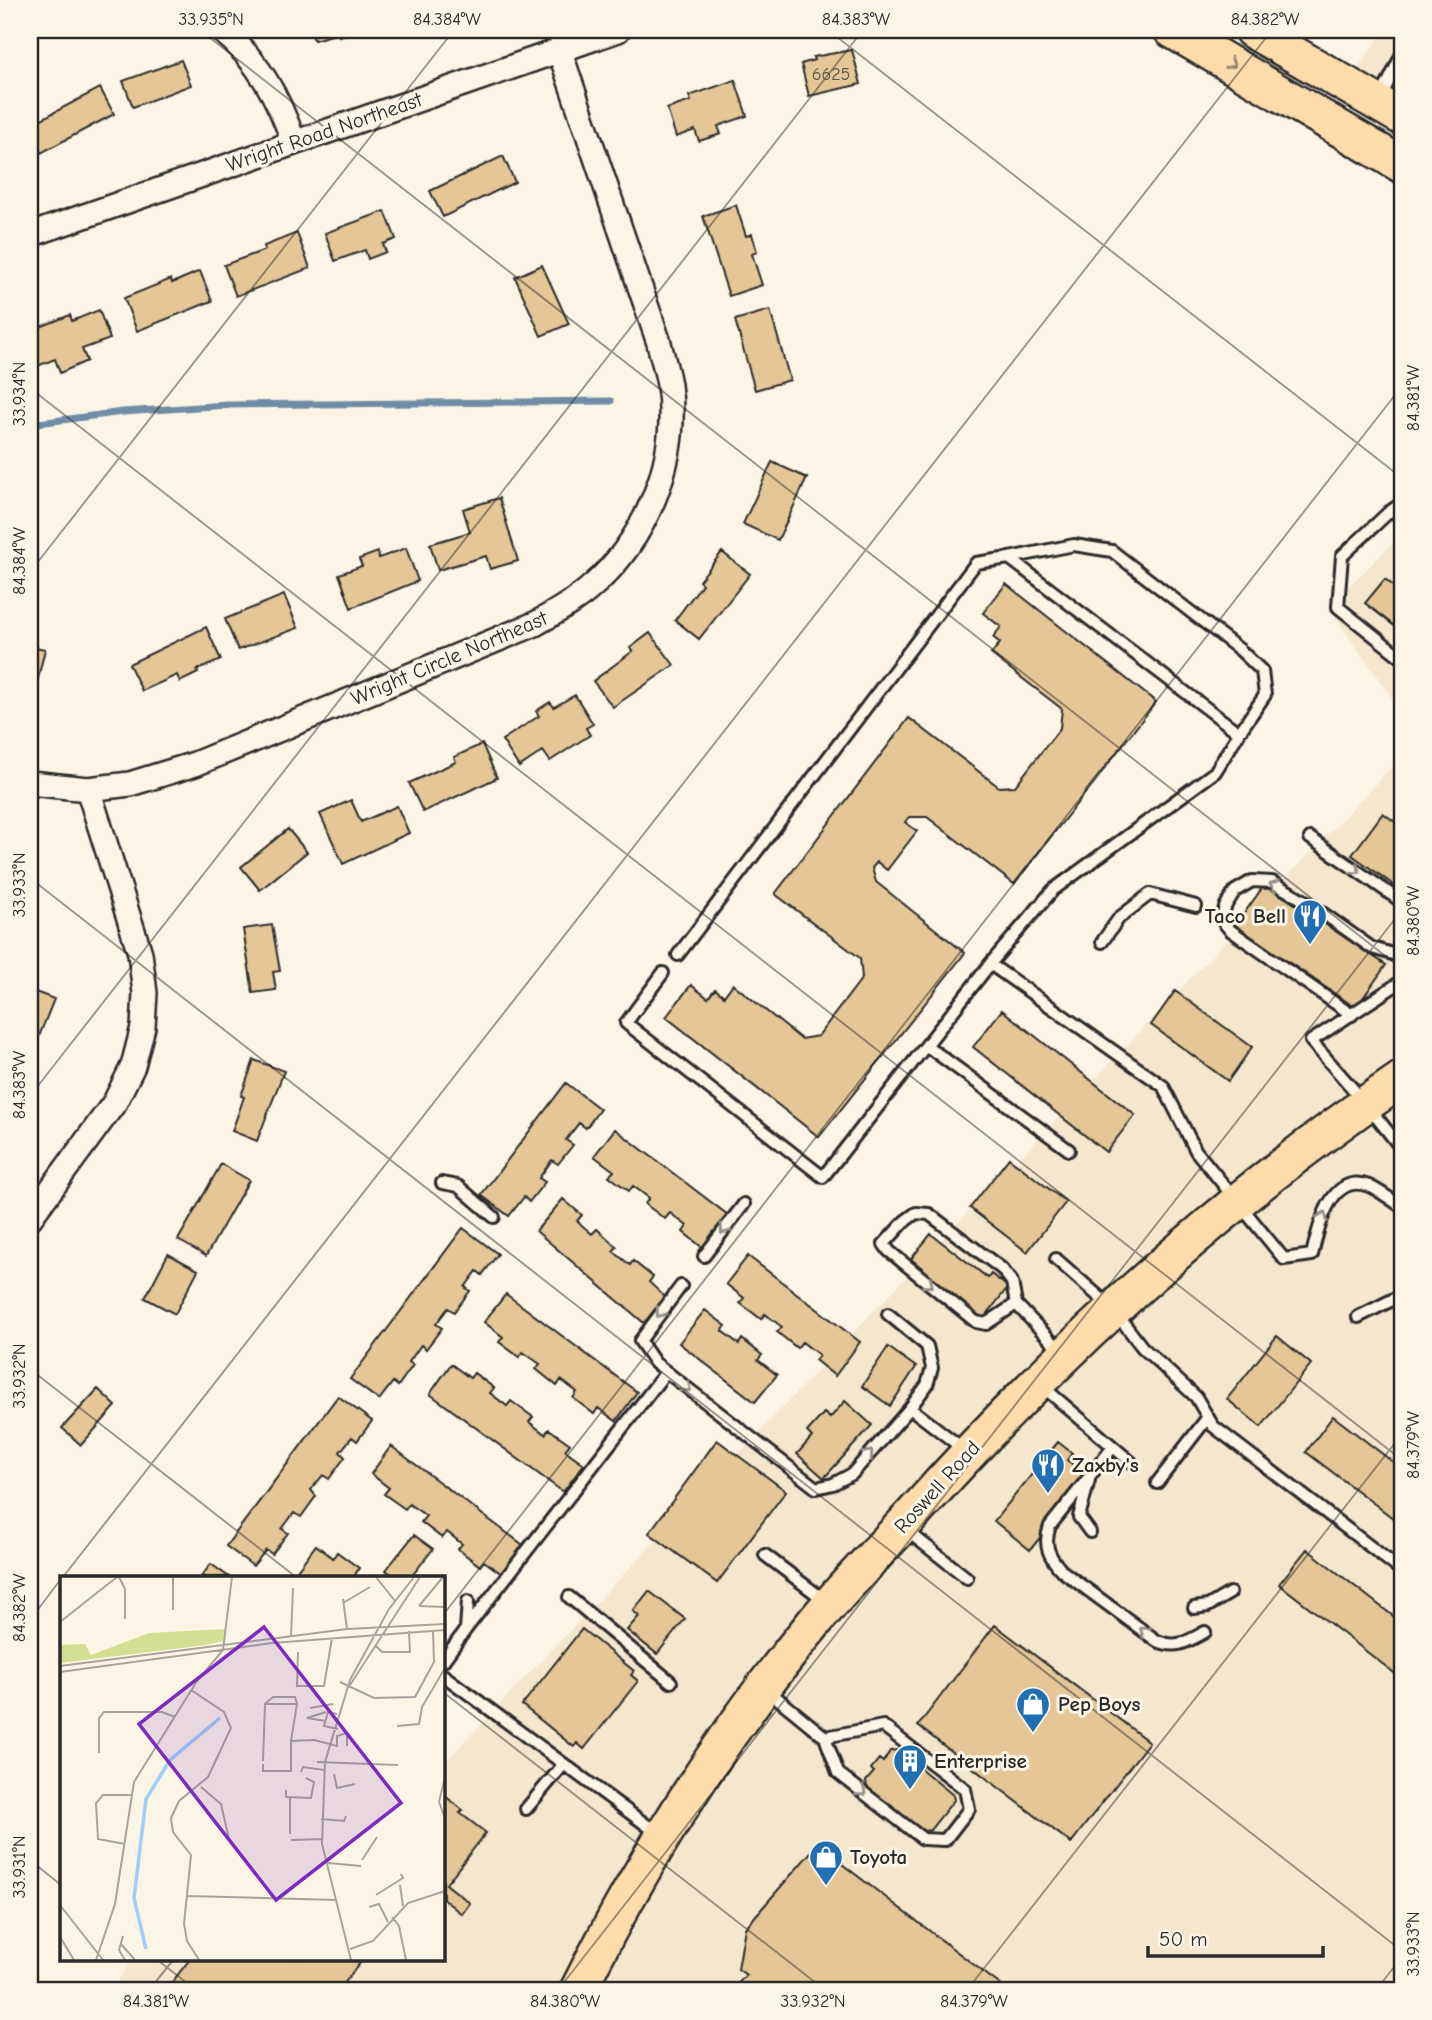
<svg xmlns="http://www.w3.org/2000/svg" width="1432" height="2020" font-family="'Comic Neue',sans-serif">
  <rect width="100%" height="100%" fill="#fcf5e5"/>
  <filter id="ink" filterUnits="userSpaceOnUse"><feTurbulence type="fractalNoise" baseFrequency=".0143" numOctaves="2"/><feDisplacementMap in="SourceGraphic" scale="14" xChannelSelector="R" yChannelSelector="G"/><feConvolveMatrix kernelMatrix="1 2 1 2 8 2 1 2 1" color-interpolation-filters="sRGB"/></filter>
  <g filter="url(#ink)">
    <path fill="#f5e7ce" d="M1385,30H1402V131L1339,94Z
      M1402,534V712L1328,607Z
      M1402,756V1990H111L133,1959H443V1764Z"/>
    <g fill="none" stroke-linecap="round" stroke-linejoin="round">
      <path stroke="#708da7" stroke-width="7" d="M30,424L123,412L228,405L611,401"/>
    </g>
    <path fill="#e4c697" stroke="#2b2b2b" stroke-width="2" d="M310,30H364L339,36V33L314,40Z
      M852,50L861,84L809,96L801,64L814,60L813,57Z
      M181,60L191,85L133,107L123,81Z
      M735,80L747,116L718,126L721,134L699,141L695,130L676,137L667,109L691,101L689,96Z
      M100,88L114,114L41,153L30,131V125Z
      M503,156L515,182L443,217L430,191Z
      M736,205L746,236L752,234L757,252L752,254L762,285L729,296L703,216Z
      M385,211L396,239L383,244L386,252L368,259L365,250L335,261L325,233Z
      M297,233L310,268L236,296L224,265L265,250L264,246Z
      M542,265L569,324L541,336L515,277Z
      M200,271L212,301L137,331L124,298L171,279L172,283Z
      M99,310L110,339L82,349L87,361L60,373L55,359L35,367L30,353V331L70,315L72,321Z
      M770,310L790,380L755,390L735,320Z
      M772,462L807,478L778,540L743,524Z
      M499,498L518,561L490,569L486,556L438,570L430,544L470,532L463,509Z
      M406,548L418,581L351,608L339,574L362,566L359,559L378,552L379,558Z
      M722,552L750,574L699,639L675,620L702,584L699,581Z
      M1385,579L1402,593V632L1365,603Z
      M1006,584L1156,702L1014,884L927,817H909L905,822L917,831L887,870L877,862L872,868L876,882L965,953L819,1137L666,1017L691,985L708,998L715,989L724,996L733,984L801,1039L818,1036L862,978L860,958L775,894L909,718L999,787L1015,786L1060,728L1062,709L991,654L1000,643L993,637L1001,627L983,613Z
      M284,595L298,628L238,650L225,619Z
      M206,627L221,660L197,670L198,673L180,682L177,675L142,691L129,664Z
      M650,633L674,665L613,707L593,681L633,651L630,648Z
      M30,646L45,649L36,687L30,685Z
      M575,695L593,724L586,728L590,735L550,761L543,751L519,767L502,740L539,716L536,711L550,702L554,707Z
      M482,744L497,778L423,812L409,783L456,762L454,757Z
      M351,800L361,822L397,806L409,833L343,864L320,814Z
      M1383,813L1402,827V891L1352,855Z
      M288,829L307,852L260,890L241,867Z
      M1265,884L1386,965L1356,1008L1235,926Z
      M272,925L280,971L273,972L276,990L253,993L243,929Z
      M30,990L54,999L30,1059Z
      M1175,991L1252,1047L1228,1081L1151,1025Z
      M1002,1010L1135,1115L1106,1152L973,1047Z
      M254,1060L284,1071L257,1141L232,1131L244,1097L241,1096Z
      M566,1083L600,1109L586,1128L579,1123L566,1140L573,1145L558,1164L552,1160L539,1178L545,1182L529,1202L524,1197L509,1216L481,1195Z
      M615,1129L728,1215L703,1248L683,1232L687,1226L670,1213L665,1219L645,1204L649,1198L633,1186L629,1191L609,1176L614,1171L594,1156Z
      M1009,1158L1066,1202L1027,1252L970,1208Z
      M221,1164L249,1180L206,1256L178,1240Z
      M563,1199L582,1215L577,1221L592,1234L597,1229L617,1247L613,1251L630,1265L633,1261L653,1277L649,1282L665,1297L644,1323L536,1231Z
      M463,1228L498,1254L482,1275L477,1271L465,1287L470,1291L454,1312L448,1308L436,1324L442,1328L426,1349L421,1345L409,1362L413,1365L398,1386L393,1382L379,1400L350,1379Z
      M931,1234L988,1278L991,1274L1008,1287L982,1321L925,1277L928,1273L911,1259Z
      M168,1254L198,1270L175,1314L145,1298Z
      M748,1256L860,1342L835,1376L815,1360L819,1355L802,1342L797,1348L777,1332L782,1327L765,1314L761,1319L740,1303L744,1298L726,1284Z
      M506,1294L637,1392L616,1421L598,1408L594,1414L573,1398L577,1392L561,1380L557,1386L536,1369L540,1364L523,1352L519,1357L499,1342L503,1337L484,1322Z
      M705,1310L726,1326L722,1331L739,1344L742,1339L762,1355L758,1360L777,1375L755,1402L679,1343Z
      M1277,1336L1311,1364L1261,1427L1227,1399Z
      M888,1347L916,1367L890,1406L862,1386Z
      M451,1364L470,1378L474,1373L494,1388L490,1393L507,1406L511,1401L533,1417L529,1422L545,1434L549,1429L570,1444L565,1450L584,1464L563,1492L430,1394Z
      M98,1389L116,1406L81,1445L62,1428Z
      M338,1396L372,1421L357,1441L352,1437L340,1452L345,1457L329,1479L323,1475L311,1490L316,1496L301,1517L294,1513L282,1529L288,1533L272,1554L266,1550L253,1566L226,1546Z
      M845,1401L872,1425L824,1478L797,1454L812,1437L807,1432L824,1413L830,1418Z
      M1333,1416L1402,1469V1525L1306,1452Z
      M717,1440L786,1491L717,1583L649,1533Z
      M1058,1442L1072,1453L1067,1460L1089,1477L1030,1550L994,1521Z
      M391,1446L523,1545L502,1574L484,1561L480,1566L458,1549L462,1544L447,1532L442,1538L421,1522L426,1516L409,1504L405,1509L384,1494L389,1488L371,1474Z
      M414,1535L433,1549L411,1577H395L386,1570Z
      M316,1545L333,1558L337,1552L359,1568L355,1575L358,1577H301L295,1573Z
      M1307,1549L1402,1623V1679L1279,1584Z
      M211,1564L229,1577H201Z
      M649,1591L685,1619L657,1654L627,1630L639,1616L633,1611Z
      M995,1625L1149,1742L1071,1843L918,1726Z
      M582,1629L634,1671L631,1675L638,1681L584,1749L577,1743L574,1747L522,1705Z
      M898,1750L953,1795L954,1800L930,1830L924,1831L867,1788L866,1781L874,1772L871,1769L879,1759L883,1762L890,1751Z
      M445,1796L463,1810L460,1813L486,1833L446,1884L470,1903L462,1914L443,1899V1799Z
      M817,1845L1007,1990H732L746,1975L738,1969L745,1928Z
      M190,1959H363L339,1990H166Z"/>
    <g fill="none" stroke-linecap="round" stroke-linejoin="round">
      <g stroke="#2b2b2b" stroke-width="16">
        <path id="lane" d="M1381,97L1402,54
          M1402,503L1389,512L1342,556L1338,607L1402,658
          M1009,558L1074,545L1112,551L1240,650L1262,671L1265,695L1239,733
          M1310,838L1402,902
          M1102,942L1119,918L1150,894L1196,906
          M678,955L976,563L1009,558L1239,733L1215,772L1053,890L990,964
          M663,973L626,1023L823,1177L990,964L1163,1086L1196,1151L1284,1259L1312,1255C1318,1229 1330,1171 1369,1186C1380,1191 1392,1200 1402,1207
          M1352,1015L1230,930L1221,919L1226,905L1235,891L1252,881L1272,882L1307,902L1372,948L1396,955
          M927,1046L1069,1150
          M1397,1143L1366,1104L1311,1041L1402,981
          M442,1183L458,1186L494,1217
          M704,1256L744,1204
          M1056,1259L1113,1309L1142,1347L1196,1397L1213,1426L1402,1571
          M681,1286L640,1341L655,1363L816,1488L833,1484L852,1474L910,1408L927,1385L932,1368L927,1346L888,1314
          M1016,1304L986,1324L976,1322L889,1251L884,1244L905,1221L916,1213L929,1214L1002,1269L1012,1282L1016,1304L1063,1353
          M1358,1317L1402,1295
          M1042,1386L1131,1462
          M910,1408L966,1451
          M1113,1447L1050,1526C1043,1545 1049,1557 1062,1571L1157,1641C1177,1649 1187,1642 1205,1632
          M1089,1480L1079,1517L1090,1532
          M1157,1483L1208,1417
          M906,1530L967,1578
          M765,1555L827,1602
          M569,1597L671,1682
          M1194,1608L1208,1606L1230,1593
          M466,1629L666,1372
          M443,1661L466,1629L468,1601
          M443,1675L660,1835
          M766,1689L825,1737L838,1773L923,1839L945,1840L969,1809L965,1789L883,1726L825,1737
          M526,1809L564,1764"/>
      </g>
      <g stroke="#2b2b2b" stroke-width="28">
        <path id="street" d="M221,30C258,59 279,99 294,143
          M30,235L618,30
          M30,783L88,789L130,784L195,764L535,624C554,613 573,603 589,589C646,541 680,459 669,385C667,371 662,357 659,343L559,49
          M30,1218L115,1102L133,1066L143,1027L145,993L140,953L88,789"/>
      </g>
      <g stroke="#2b2b2b" stroke-width="40">
        <path id="primary" d="M1172,30L1402,165
          M1252,30L1402,117
          M578,1990C643,1860 721,1736 813,1624C845,1585 880,1550 914,1513C1059,1350 1221,1202 1402,1079"/>
      </g>
      <use href="#lane" stroke="#fcf5e5" stroke-width="10"/>
      <use href="#street" stroke="#fcf5e5" stroke-width="23"/>
      <use href="#primary" stroke="#fddcac" stroke-width="35"/>
    </g>
    <defs><path id="oneway-chevron" d="M-2-3.5L2.5 0L-2 3.5" fill="none" stroke-width="1.6" stroke-linecap="round" stroke-linejoin="round" transform="scale(1.75)"/></defs>
    <use stroke="#94846c" href="#oneway-chevron" transform="translate(1231 64) rotate(30)"/>
    <g stroke="#949088">
      <use href="#oneway-chevron" transform="translate(1356 870) rotate(35)"/>
      <use href="#oneway-chevron" transform="translate(1274 885) rotate(-159)"/>
      <use href="#oneway-chevron" transform="translate(1323 1216) rotate(-68)"/>
      <use href="#oneway-chevron" transform="translate(724 1230) rotate(127)"/>
      <use href="#oneway-chevron" transform="translate(929 1284) rotate(39)"/>
      <use href="#oneway-chevron" transform="translate(660 1313) rotate(127)"/>
      <use href="#oneway-chevron" transform="translate(687 1388) rotate(38)"/>
      <use href="#oneway-chevron" transform="translate(869 1454) rotate(-49)"/>
      <use href="#oneway-chevron" transform="translate(1144 1631) rotate(-144)"/>
      <use href="#oneway-chevron" transform="translate(862 1792) rotate(38)"/>
    </g>
  </g>
  <path fill="none" stroke="#2b2b2b" stroke-width="2" stroke-opacity="0.45" d="M200,30L1402,969M828,30L1402,478M30,49L45,30M30,388L1402,1460M30,572L454,30M30,878L1402,1951M30,1096L863,30M30,1369L296,1577M63,1577L1272,30M443,1615L1402,386M30,1620L61,1579M443,1692L825,1990M30,1860L61,1885M156,1959L196,1990M149,1990L174,1959M558,1990L1402,910M967,1990L1402,1434M1376,1990L1402,1957"/>
  <defs>
    <g id="restaurant-pin" transform="scale(1.75)"><path d="M0 17L-7.5 6A9.5 9.5 0 1 1 7.5 6Z" fill="#1f6fb2" stroke="#fcf5e5"/><path d="M-5-6h1v4h1v-4h1v4h1v-4h1v5L-1.5 .5V6h-2V.5L-5-1ZM5-6V6H3V1.5H1.5Q1.5-4 5-6Z" fill="#fff"/></g>
    <g id="shop-pin" transform="scale(1.75)"><path d="M0 17L-7.5 6A9.5 9.5 0 1 1 7.5 6Z" fill="#1f6fb2" stroke="#fcf5e5"/><path d="M-5-2.5h2.3a2.7 3.5 0 0 1 5.4 0H5L5.5 6h-11ZM-1.5-2.5h3a1.5 2.3 0 0 0-3 0Z" fill="#fff"/></g>
    <g id="building-pin" transform="scale(1.75)"><path d="M0 17L-7.5 6A9.5 9.5 0 1 1 7.5 6Z" fill="#1f6fb2" stroke="#fcf5e5"/><path d="M-4-6H4V6H1V3H-1V6H-4ZM-2.5-4.3h1.7v1.8h-1.7ZM.8-4.3h1.7v1.8H.8ZM-2.5-1h1.7V.8h-1.7ZM.8-1h1.7V.8H.8Z" fill="#fff"/></g>
  </defs>
  <g fill-rule="evenodd">
    <use href="#restaurant-pin" x="1310" y="916"/>
    <use href="#restaurant-pin" x="1048" y="1465"/>
    <use href="#shop-pin" x="1033" y="1704"/>
    <use href="#building-pin" x="910" y="1761"/>
    <use href="#shop-pin" x="826" y="1857"/>
  </g>
  <g text-anchor="middle" stroke-width="6" stroke-linejoin="round" paint-order="stroke">
    <g font-size="18" fill="#595246">
      <text x="831" y="80">6625</text>
    </g>
    <g font-size="21" fill="#2b2b2b" stroke="#fcf5e5">
      <text transform="translate(324 132) rotate(-19)" y="7">Wright Road Northeast</text>
      <text transform="translate(449 658) rotate(-23)" y="7">Wright Circle Northeast</text>
      <text transform="translate(937 1487) rotate(-48)" y="7">Roswell Road</text>
    </g>
    <g font-size="21" font-weight="bold" fill="#2b2b2b" stroke="#fcf5e5" text-anchor="start">
      <text x="1286" y="923" text-anchor="end">Taco Bell</text>
      <text x="1072" y="1472">Zaxby's</text>
      <text x="1058" y="1711">Pep Boys</text>
      <text x="934" y="1768">Enterprise</text>
      <text x="850" y="1864">Toyota</text>
    </g>
  </g>
  <g transform="translate(60 1576)">
    <rect width="385" height="385" fill="#fcf5e5"/>
    <path d="M165,53L163,65L146,69L0,87V69L25,68L31,79L89,57Z" fill="#d3e093"/>
    <path fill="none" stroke="#9ecffa" stroke-width="3.5" d="M86,373L74,322L86,223L110,184L160,142"/>
    <path fill="none" stroke="#a8a49b" stroke-width="2" d="M59,1L65,13V43M316,1L335,25M283,23L287,53M283,27L310,11M359,30L383,1M359,30L385,31M113,34V1M0,46L57,1M349,55L350,77M231,61L233,12M316,70L322,76H350M238,76L237,110H264L272,62M0,90L287,53L385,48M0,96L212,67L385,54M280,106L314,122L355,121L374,86L373,55M290,109L360,1M131,114L164,136L171,152L148,201L119,225L111,242L113,256L131,279L124,348L127,365L139,384M205,128L213,121H235L237,128M250,132L273,128M266,136L247,142L266,145M277,138L268,136L264,150L278,153M337,150L359,148L362,131L385,92M39,177V142L44,136H102L115,141M203,185L205,128H237L231,165M257,186L338,189M203,188V195H231V165L254,164L277,170V160L287,157V170M241,196L243,191L264,194M274,198L277,212L295,208M385,201L379,226L385,242M141,211L161,228L169,263M226,214V221L251,222L254,206L246,202M230,222V258M261,243L284,245L286,240M231,264L262,263M65,268L38,263L36,227L43,219H71M302,284L317,261M268,287L301,290M340,309L343,330M316,319L343,302L341,298M127,320L277,324M0,329L43,384M309,331L319,328L328,346M332,341L339,350L346,384M63,360L59,374L65,384M0,361L14,384M61,368L75,384M290,373L313,365L348,327L385,315M36,384L55,328L74,206L137,105L163,74L172,1M291,384L262,268L265,186L290,104L329,33L354,1"/>
    <path fill="#7b2cbf" fill-opacity="0.15" stroke="#7b2cbf" stroke-width="3.5" d="M204,51L341,227L216,324L79,148Z"/>
    <rect width="385" height="385" fill="none" stroke="#2b2b2b" stroke-width="3.5"/>
  </g>
  <rect width="1432" height="2020" fill="none" stroke="#fcf5e5" stroke-width="77"/>
  <path d="M1148 1946v10h175v-10" fill="none" stroke="#2b2b2b" stroke-width="3.5"/>
  <text x="1159" y="1946" font-size="21" fill="#2b2b2b" stroke="#fcf5e5" stroke-width="5" paint-order="stroke">50 m</text>
  <rect x="38" y="38" width="1356" height="1944" fill="none" stroke="#2b2b2b" stroke-width="2.5"/>
  <g font-size="18" text-anchor="middle" fill="#2b2b2b">
    <text x="211" y="25">33.935°N</text>
    <text x="447" y="25">84.384°W</text>
    <text x="856" y="25">84.383°W</text>
    <text x="1265" y="25">84.382°W</text>
    <text transform="translate(19 394) rotate(-90)" y="6">33.934°N</text>
    <text transform="translate(1413 398) rotate(-90)" y="6">84.381°W</text>
    <text transform="translate(19 561) rotate(-90)" y="6">84.384°W</text>
    <text transform="translate(19 885) rotate(-90)" y="6">33.933°N</text>
    <text transform="translate(1413 921) rotate(-90)" y="6">84.380°W</text>
    <text transform="translate(19 1085) rotate(-90)" y="6">84.383°W</text>
    <text transform="translate(19 1376) rotate(-90)" y="6">33.932°N</text>
    <text transform="translate(1413 1445) rotate(-90)" y="6">84.379°W</text>
    <text transform="translate(19 1608) rotate(-90)" y="6">84.382°W</text>
    <text transform="translate(19 1867) rotate(-90)" y="6">33.931°N</text>
    <text transform="translate(1413 1944) rotate(-90)" y="6">33.933°N</text>
    <text x="156" y="2007">84.381°W</text>
    <text x="565" y="2007">84.380°W</text>
    <text x="813" y="2007">33.932°N</text>
    <text x="974" y="2007">84.379°W</text>
  </g>
</svg>
